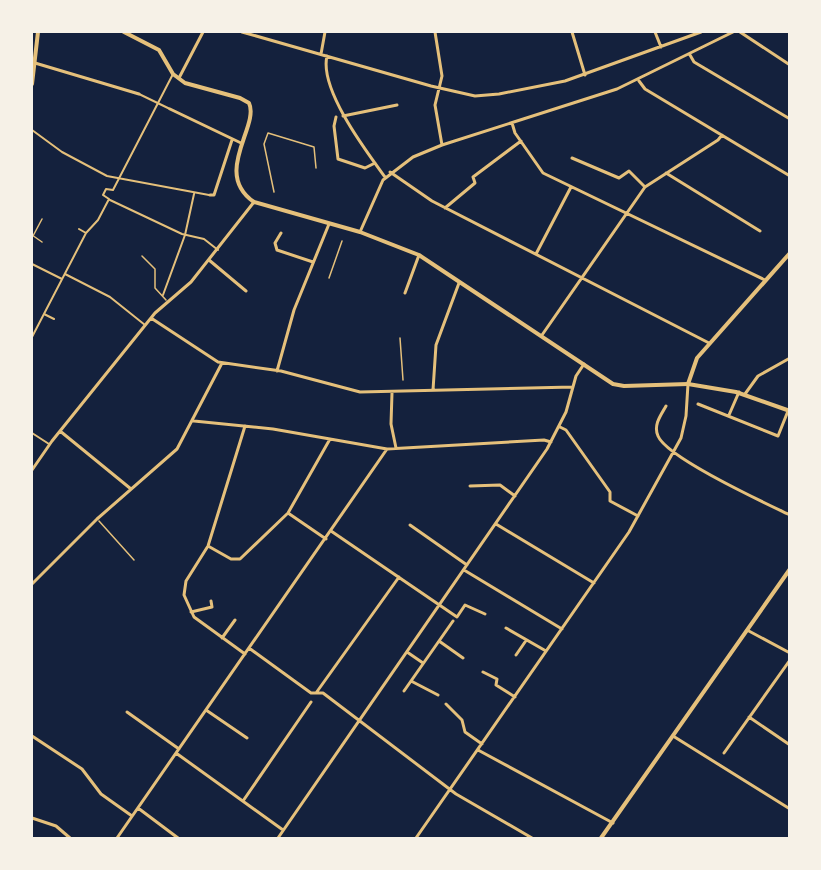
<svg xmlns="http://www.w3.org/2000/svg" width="821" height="870" font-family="'Work Sans',sans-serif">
  <rect width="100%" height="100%" fill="#14213d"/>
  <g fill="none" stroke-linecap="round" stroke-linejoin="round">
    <path stroke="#e5c07b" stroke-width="1.5" d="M274,192L264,144L268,133L314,147L316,168
      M32,235L42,242
      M33,236L42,219
      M142,256L155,269V288L166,300
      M329,278L342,241
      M400,338L403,380
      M99,521L134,560"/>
    <path stroke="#e5c07b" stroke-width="2" d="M139,94L170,109
      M32,130L62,152L107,176L209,195
      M110,200L182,234L204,239L218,250
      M79,229L86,233
      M32,264L62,279
      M65,274L110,297L145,325
      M163,295L185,235L194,194
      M44,314L54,319
      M32,337L86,233L98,220L109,199L103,195L106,189L113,190L173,74
      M32,433L49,444"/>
    <path stroke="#e5c07b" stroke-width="3" d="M242,32L431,86L475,96L499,94L565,81L701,32
      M435,32L442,76L435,105L442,145
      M572,32L585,75
      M655,32L661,47
      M740,32L790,65
      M321,54L325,32
      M690,55L694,62L790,119
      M327,56C319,89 366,151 385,177
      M35,63L139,94
      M179,78L203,32
      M639,81L645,89L790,176
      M170,109L241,143
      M343,116L397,105
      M336,117L334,126L338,159L365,168L375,163
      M512,123L515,133L543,173L765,280
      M572,158L619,178L629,171L645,187
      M390,172L432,201L709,343
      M666,173L760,231
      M210,195H214L232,140
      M445,208L475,183L473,177L521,141
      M360,232L383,180L413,157L442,145L617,89L733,32
      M281,233L275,243L277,250L313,262
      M536,254L571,187
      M209,260L246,291
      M405,293L419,255
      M151,318L218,362L281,371L360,392L573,387
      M542,335L645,187L718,140L722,135
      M277,371L294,310L329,224
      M433,390L436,345L459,283
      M392,393L391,424L396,448
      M745,394L758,376L790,358
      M698,404L778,436L788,411
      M666,406C661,415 653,425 658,436C667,458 765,503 790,515
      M729,415L739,392
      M194,421L273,429L387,449L544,440L551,442
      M245,426L208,546L186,581L184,595L194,617L245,654
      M560,427L566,430L610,492V501L638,516
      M60,431L131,489
      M32,470L52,441L155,313L191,282L254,202
      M470,486L500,485L515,496
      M288,513L326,539
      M496,524L594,583
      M410,525L467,565
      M331,531L457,617L465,605L485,614
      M208,546L231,559H240L288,513L330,439
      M464,570L562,629
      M32,584L97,519L177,449L222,363
      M191,612L212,607L211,601
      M506,628L546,651
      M747,630L790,653
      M222,638L235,620
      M439,641L463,658
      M249,648L311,693H323L456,794L532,838
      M407,652L423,663
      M516,655L525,642
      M483,672L497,679L496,685L515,697
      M411,681L438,695
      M404,691L453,621
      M316,693L399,577
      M446,704L462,720L465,732L482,744
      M206,710L247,738
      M127,712L179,749
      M749,717L790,745
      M32,736L82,769L101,794L132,816
      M673,736L790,809
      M478,750L613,823
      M176,753L283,830
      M724,753L790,660
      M243,801L311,702
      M138,808L178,838
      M32,818L56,826L70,838
      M117,838L387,449
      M278,838L547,449L566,412L576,376L584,364
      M416,838L629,532L681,438L686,416L688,384"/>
    <path stroke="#e5c07b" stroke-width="4" d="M124,32L159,50L173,74L185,83L240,98L249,103C260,126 212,173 254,202L360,232L419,255L613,384L624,386L688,384
      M32,84L38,32"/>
    <path stroke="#e5c07b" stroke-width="4" d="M790,253L697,358L688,384L736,392L790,411
      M601,838L790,569"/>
  </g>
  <rect width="821" height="870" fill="none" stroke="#f6f1e7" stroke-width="66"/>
</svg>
